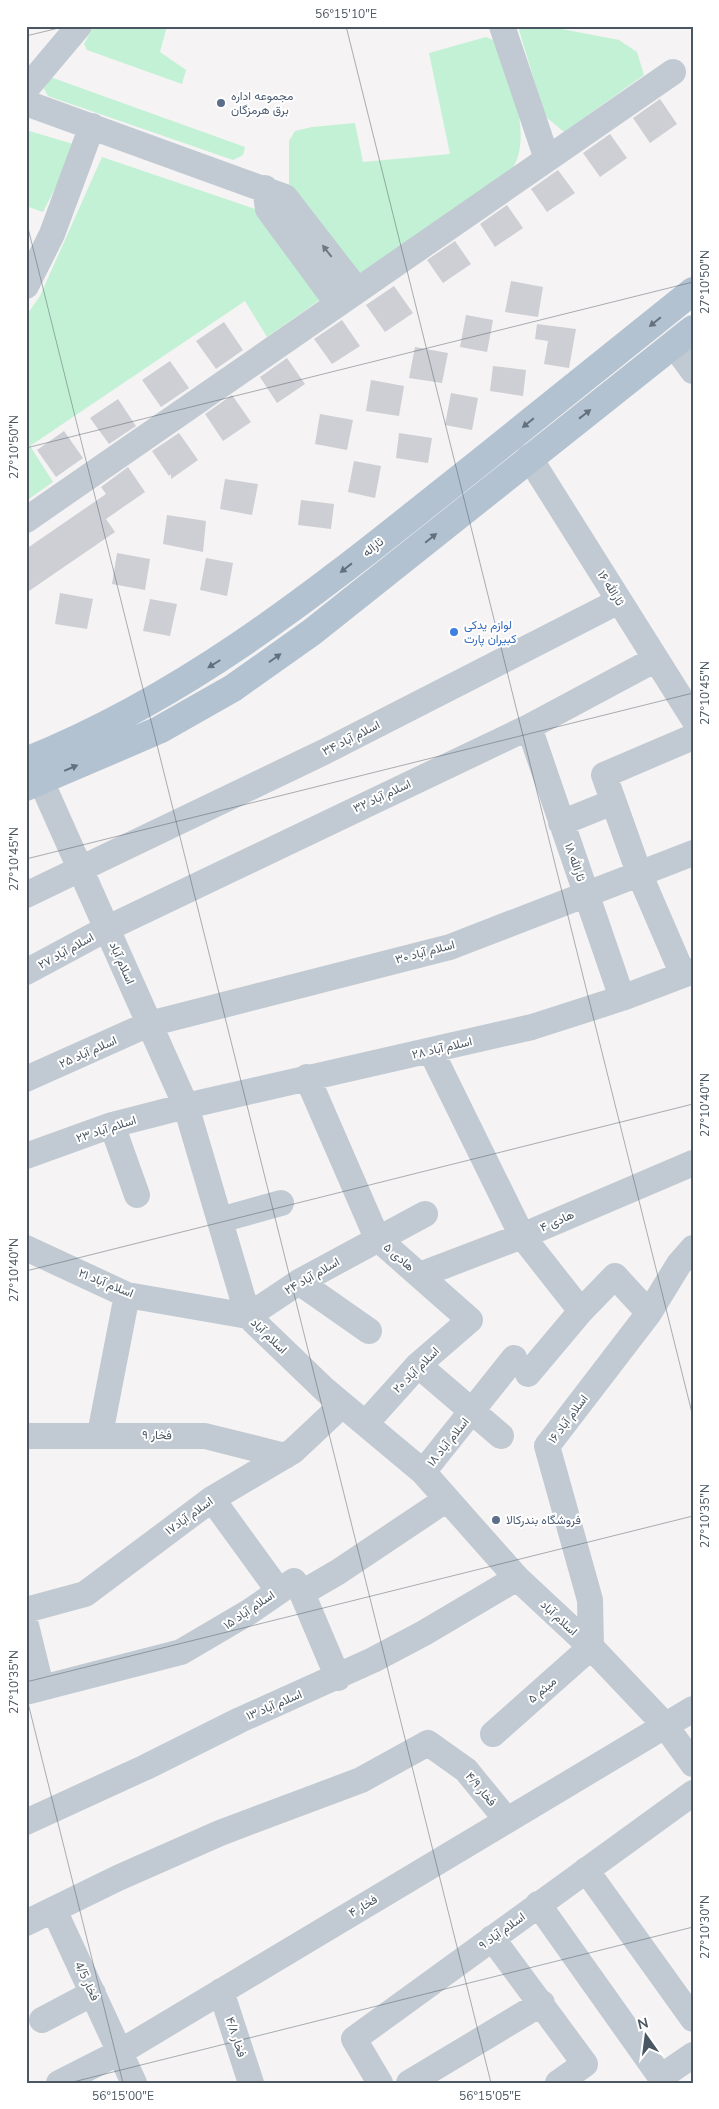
<svg xmlns="http://www.w3.org/2000/svg" width="719" height="2109" font-family="'Nunito Sans',Vazirmatn,sans-serif">
  <rect width="100%" height="100%" fill="#f5f3f3"/>
  <path fill="#c3f1d5" d="M94,26H167L160,52L186,70L182,84L87,50L84,44Z
    M522,26H546L619,40L637,52L644,75L564,132L545,116L519,30Z
    M486,37L498,42C508,73 528,124 518,156C517,161 513,167 510,173L354,277L289,184V141L295,131L312,127L355,123L363,162L450,154L429,53Z
    M53,78L245,147L243,155L233,160L48,96L44,89L46,80Z
    M26,130L73,144L67,165L43,212L26,206Z
    M102,157L261,211L324,297L267,337L245,301L30,446L53,482L26,501V316L40,296Z"/>
  <path fill="#cdcfd5" d="M660,99L677,124L650,143L633,118Z
    M610,134L627,158L600,177L583,153Z
    M558,170L575,193L547,212L531,189Z
    M507,205L523,228L495,247L480,224Z
    M455,241L471,264L443,283L427,260Z
    M511,281L543,287L538,317L505,312Z
    M394,286L413,313L385,332L366,305Z
    M466,315L493,320L487,352L460,347Z
    M342,320L360,346L332,364L314,339Z
    M224,322L243,350L216,369L196,341Z
    M537,324L576,329L569,368L544,364L548,341L535,339Z
    M415,347L448,353L442,383L409,378Z
    M287,358L305,384L277,403L260,377Z
    M170,361L189,388L161,407L142,380Z
    M493,366L526,370L523,396L490,391Z
    M371,380L404,386L399,416L366,411Z
    M451,393L478,398L472,430L445,425Z
    M232,395L251,422L223,441L205,414Z
    M118,399L136,426L109,444L90,418Z
    M320,414L353,420L347,450L315,444Z
    M64,431L83,458L56,477L37,450Z
    M179,433L198,460L171,479V474L169,476L152,451Z
    M399,433L432,438L428,463L396,458Z
    M354,461L381,466L375,498L348,492Z
    M128,467L145,492L106,519L115,532L26,593V549L106,494L101,487Z
    M225,479L258,484L252,515L220,509Z
    M301,500L334,504L331,529L298,525Z
    M167,515L206,521L203,552L163,544Z
    M117,553L150,559L145,590L112,584Z
    M206,558L233,563L227,596L200,590Z
    M60,593L93,599L87,629L55,624Z
    M150,599L177,604L170,636L143,631Z"/>
  <g fill="none" stroke-linecap="round" stroke-linejoin="round">
    <path stroke="#c1cad2" stroke-width="26" d="M502,26L547,159
      M26,89L79,26
      M26,103L285,197L357,290
      M265,188L268,209L338,304
      M26,286L52,234L92,126
      M674,345L693,371
      M529,457L693,718
      M26,520L673,72
      M529,727L622,998
      M41,781L186,1106L248,1316L325,1390L423,1472L517,1578L591,1647L664,1724L693,1764
      M561,823L613,802
      M26,895L324,752L619,601
      M26,972L106,929L529,727L656,659
      M683,975L639,873L604,775L693,737
      M431,1051L522,1236L581,1311
      M307,1077L377,1238L470,1320L418,1365L366,1423
      M26,1079L149,1024L450,947L693,853
      M112,1125L137,1195
      M26,1156L112,1125L186,1106L532,1027L622,998L693,971
      M220,1220L281,1203
      M26,1248L127,1295L248,1316L299,1282L425,1214
      M420,1275L522,1236L693,1163
      M299,1282L369,1331
      M418,1365L501,1436
      M528,1374L581,1311L615,1276L649,1313
      M100,1434L127,1295
      M26,1436H205L285,1456
      M423,1472L514,1358
      M212,1499L278,1590
      M302,1593L338,1678
      M26,1610L85,1594L212,1499L293,1451L342,1405
      M26,1625L38,1674
      M26,1692L181,1652L249,1612L294,1581L302,1593L338,1572L447,1499
      M493,1734L591,1647L590,1600L547,1446L649,1313L679,1264L693,1248
      M26,1822L146,1767L240,1720L373,1660L424,1633L517,1578
      M586,1870L693,2019
      M538,1904L665,2083
      M54,1910L134,2083
      M26,1923L118,1878L220,1833L361,1780L428,1743L466,1770L506,1819
      M492,1938L585,2064L558,2083
      M221,1991L251,2083
      M42,2020L93,1993
      M661,2077L693,2055
      M59,2083L120,2052L693,1709
      M380,2083L354,2039L693,1793
      M409,2083L542,2003"/>
    <path stroke="#b3c2d1" stroke-width="28" d="M26,761C181,699 307,600 436,497C522,429 607,360 693,291
      M26,787L159,730L233,688L312,632L693,329"/>
  </g>
  <defs><path id="oneway-solid" d="M-6-.8H1V-3.2L6.5 0L1 3.2V.8H-6Z" transform="scale(1.25)"/></defs>
  <use fill="#6e7983" href="#oneway-solid" transform="translate(327 251) rotate(-128)"/>
  <g fill="#64717d">
    <use href="#oneway-solid" transform="translate(655 322) rotate(141)"/>
    <use href="#oneway-solid" transform="translate(585 414) rotate(-38)"/>
    <use href="#oneway-solid" transform="translate(528 423) rotate(141)"/>
    <use href="#oneway-solid" transform="translate(431 538) rotate(-39)"/>
    <use href="#oneway-solid" transform="translate(346 568) rotate(142)"/>
    <use href="#oneway-solid" transform="translate(275 658) rotate(-35)"/>
    <use href="#oneway-solid" transform="translate(214 664) rotate(148)"/>
    <use href="#oneway-solid" transform="translate(71 768) rotate(-23)"/>
  </g>
  <path fill="none" stroke="#4a5661" stroke-width="1" stroke-opacity="0.45" d="M346,26L693,1417M26,36L67,26M26,220L491,2083M26,448L693,282M26,859L693,693M26,1271L693,1104M26,1682L693,1516M26,1695L123,2083M69,2083L693,1927"/>
  <g fill="#5c6f8a" stroke="#fff" stroke-width="2">
    <circle cx="221" cy="103" r="5"/>
    <circle cx="496" cy="1520" r="5"/>
  </g>
  <circle fill="#3f7fe0" stroke="#fff" stroke-width="2" cx="454" cy="632" r="5"/>
  <g text-anchor="middle" stroke-width="4" stroke-linejoin="round" paint-order="stroke">
    <g font-size="12" fill="#4e5e75" stroke="#fff" text-anchor="start">
      <text x="231" y="100">مجموعه اداره<tspan x="231" dy="14">برق هرمزگان</tspan></text>
      <text x="506" y="1524">فروشگاه بندرکالا</text>
    </g>
    <g font-size="12" fill="#4a5661" stroke="#fff">
      <text transform="translate(373 547) rotate(-38)" y="4">ثاراله</text>
      <text transform="translate(611 588) rotate(58)" y="4">ثارالله ۱۶</text>
      <text transform="translate(351 738) rotate(-27)" y="4">اسلام آباد ۳۴</text>
      <text transform="translate(382 796) rotate(-25)" y="4">اسلام آباد ۳۲</text>
      <text transform="translate(575 862) rotate(71)" y="4">ثارالله ۱۸</text>
      <text transform="translate(66 951) rotate(-29)" y="4">اسلام آباد ۲۷</text>
      <text transform="translate(425 952) rotate(-15)" y="4">اسلام آباد ۳۰</text>
      <text transform="translate(122 963) rotate(66)" y="4">اسلام آباد</text>
      <text transform="translate(442 1048) rotate(-13)" y="4">اسلام آباد ۲۸</text>
      <text transform="translate(88 1052) rotate(-24)" y="4">اسلام آباد ۲۵</text>
      <text transform="translate(106 1129) rotate(-18)" y="4">اسلام آباد ۲۳</text>
      <text transform="translate(557 1221) rotate(-24)" y="4">هادی ۴</text>
      <text transform="translate(399 1257) rotate(41)" y="4">هادی ۵</text>
      <text transform="translate(312 1276) rotate(-30)" y="4">اسلام آباد ۲۴</text>
      <text transform="translate(106 1283) rotate(22)" y="4">اسلام آباد ۲۱</text>
      <text transform="translate(269 1336) rotate(44)" y="4">اسلام آباد</text>
      <text transform="translate(416 1370) rotate(-45)" y="4">اسلام آباد ۲۰</text>
      <text transform="translate(568 1419) rotate(-53)" y="4">اسلام آباد ۱۶</text>
      <text transform="translate(157 1435) rotate(1)" y="4">فخار ۹</text>
      <text transform="translate(448 1442) rotate(-51)" y="4">اسلام آباد ۱۸</text>
      <text transform="translate(189 1516) rotate(-36)" y="4">اسلام آباد۱۷</text>
      <text transform="translate(249 1610) rotate(-34)" y="4">اسلام آباد ۱۵</text>
      <text transform="translate(559 1618) rotate(43)" y="4">اسلام آباد</text>
      <text transform="translate(542 1690) rotate(-41)" y="4">میثم ۵</text>
      <text transform="translate(274 1705) rotate(-23)" y="4">اسلام آباد ۱۳</text>
      <text transform="translate(481 1789) rotate(50)" y="4">فخار ۴/۹</text>
      <text transform="translate(363 1906) rotate(-31)" y="4">فخار ۴</text>
      <text transform="translate(502 1931) rotate(-36)" y="4">اسلام آباد ۹</text>
      <text transform="translate(87 1981) rotate(65)" y="4">فخار 4/5</text>
      <text transform="translate(236 2037) rotate(72)" y="4">فخار ۴/۸</text>
    </g>
    <g font-size="12" fill="#366cbe" stroke="#fff" text-anchor="start">
      <text x="464" y="629">لوازم یدکی<tspan x="464" dy="14">کبیران پارت</tspan></text>
    </g>
  </g>
  <rect width="719" height="2109" fill="none" stroke="#ffffff" stroke-width="55"/>
  <g transform="translate(646 2036) rotate(346)" stroke="#ffffff" stroke-width="4" paint-order="stroke">
  <path d="M0-4L9 19L0 12L-9 19Z" fill="#4a5661"/>
  <text y="-8" font-size="14" font-weight="bold" text-anchor="middle" fill="#4a5661">N</text>
  </g>
  <rect x="28" y="28" width="664" height="2054" fill="none" stroke="#4a5661" stroke-width="2"/>
  <g font-size="12" text-anchor="middle" fill="#4a5661">
    <text x="346" y="18">56°15'10"E</text>
    <text transform="translate(705 282) rotate(-90)" y="4">27°10'50"N</text>
    <text transform="translate(14 447) rotate(-90)" y="4">27°10'50"N</text>
    <text transform="translate(705 693) rotate(-90)" y="4">27°10'45"N</text>
    <text transform="translate(14 859) rotate(-90)" y="4">27°10'45"N</text>
    <text transform="translate(705 1105) rotate(-90)" y="4">27°10'40"N</text>
    <text transform="translate(14 1270) rotate(-90)" y="4">27°10'40"N</text>
    <text transform="translate(705 1516) rotate(-90)" y="4">27°10'35"N</text>
    <text transform="translate(14 1682) rotate(-90)" y="4">27°10'35"N</text>
    <text transform="translate(705 1927) rotate(-90)" y="4">27°10'30"N</text>
    <text x="123" y="2100">56°15'00"E</text>
    <text x="490" y="2100">56°15'05"E</text>
  </g>
</svg>
